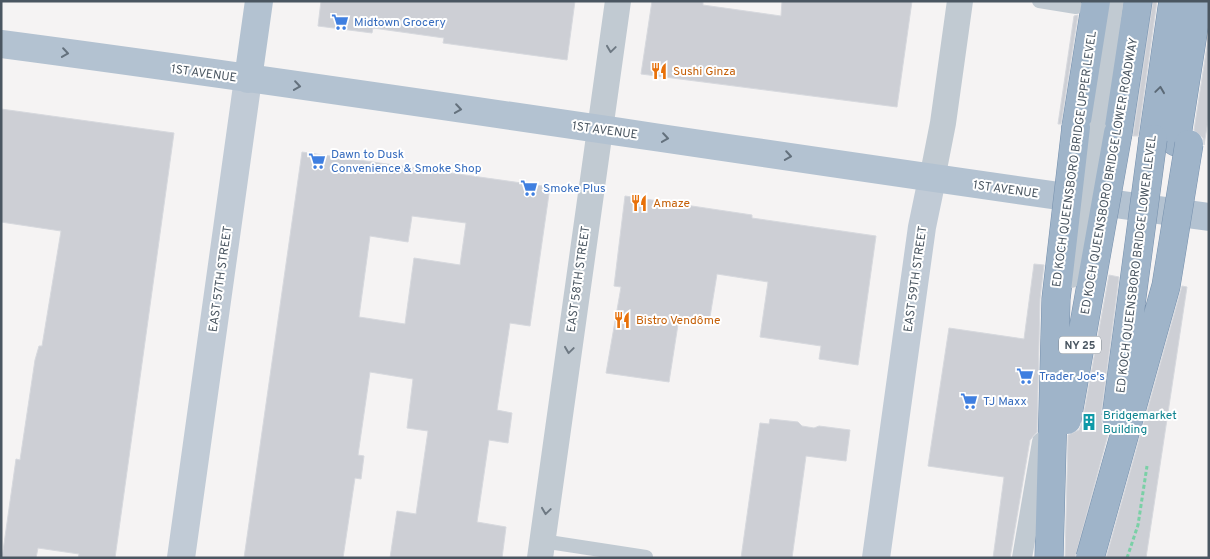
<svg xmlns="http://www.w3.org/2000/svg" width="1210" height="559" font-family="Overpass,sans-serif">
  <rect width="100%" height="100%" fill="#f5f3f3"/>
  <path fill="#cdcfd5" stroke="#d7d9de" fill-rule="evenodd" d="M321,1H575L567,60L443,43L444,38L373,28L372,33L318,26Z
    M652,1H703V5L781,16L782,1H912L897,107L641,74Z
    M1153,1H1157L1138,136H1133Z
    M1078,15L1061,124H1058L1074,16Z
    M1209,33V115L1204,145L1203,138L1194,130Z
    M1,109L174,133L115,558H78L79,554L38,548L36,558H2L16,459L20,460L35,360L39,346H42L61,231L1,222Z
    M302,152L550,187L530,326L510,323L497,410L512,413L508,443L489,440L477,522L506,527L502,558H390L397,511L416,514L428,431L407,428L413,379L370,372L358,455L364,456L361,479L355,478L343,558H244ZM412,216L466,223L460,265L414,258L405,324L359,317L370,236L408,242Z
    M625,196L752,215V218L876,236L858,365L819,359L821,346L760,337L768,282L717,274L709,323L679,318L669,382L606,373L621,287L614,286Z
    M1034,264L1044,265L1040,299L1037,432L1030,440L1010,558H993L1004,477L928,466L949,328L1024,339Z
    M1109,275L1119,277L1101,415L1102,423L1109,431L1075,558H1065L1068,435L1079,430L1082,423Z
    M1182,286L1187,287L1146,558H1106Z
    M770,419L798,422L802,426L814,428L819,426L850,430L846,461L806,456L792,558H741L760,423L769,424Z"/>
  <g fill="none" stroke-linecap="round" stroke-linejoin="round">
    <g stroke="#7690ad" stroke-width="29">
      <path id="trunk" d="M1076,127L1096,1
        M1118,133L1138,1
        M1153,139L1173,1
        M1176,142L1198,1"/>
    </g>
    <path stroke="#c1cad2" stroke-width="14" d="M1039,1L1076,7
      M542,541L646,557"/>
    <path stroke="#c1cad2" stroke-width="20" d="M1097,130L1114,1"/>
    <path stroke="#c1cad2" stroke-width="26" d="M932,179L943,123L960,1
      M540,558L618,1"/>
    <path stroke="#c1cbd6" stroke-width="28" d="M181,558L248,79
      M876,558L922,227L932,179"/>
    <path stroke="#b3c2d1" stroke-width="28" d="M1,44C404,97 806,162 1209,217
      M248,79L259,1"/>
    <use href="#trunk" stroke="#9fb4c9" stroke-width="28"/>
    <g stroke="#7690ad" stroke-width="29" stroke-linecap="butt">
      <path id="trunk-bridge" d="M1116,417L1153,139
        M1067,420L1118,133
        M1049,558L1056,299L1076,127
        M1090,558L1166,286L1189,144"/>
    </g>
    <path stroke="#7ad0a6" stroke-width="3" stroke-dasharray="4 2.5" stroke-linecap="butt" d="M1127,558L1138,525L1147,466"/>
    <path stroke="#c1cad2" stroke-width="20" d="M1071,278L1097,130
      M1022,558L1042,442"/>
    <use href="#trunk-bridge" stroke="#9fb4c9" stroke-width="28"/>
  </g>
  <defs><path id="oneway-chevron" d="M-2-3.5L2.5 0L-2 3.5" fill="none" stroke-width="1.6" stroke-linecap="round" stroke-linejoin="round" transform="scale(1.25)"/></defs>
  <g stroke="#6e7983">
    <use href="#oneway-chevron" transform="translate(611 49) rotate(98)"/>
    <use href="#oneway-chevron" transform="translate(569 350) rotate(98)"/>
    <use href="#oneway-chevron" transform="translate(546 511) rotate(98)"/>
  </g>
  <g stroke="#64717d">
    <use href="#oneway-chevron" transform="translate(65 53) rotate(8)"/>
    <use href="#oneway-chevron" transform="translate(297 86) rotate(8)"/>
    <use href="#oneway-chevron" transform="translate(458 109) rotate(8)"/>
    <use href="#oneway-chevron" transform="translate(665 138) rotate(8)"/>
    <use href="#oneway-chevron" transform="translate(788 156) rotate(9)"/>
  </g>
  <use stroke="#5b6976" href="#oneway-chevron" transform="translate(1160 90) rotate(-82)"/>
  <defs>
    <g id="supermarket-bare" transform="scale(1.35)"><path d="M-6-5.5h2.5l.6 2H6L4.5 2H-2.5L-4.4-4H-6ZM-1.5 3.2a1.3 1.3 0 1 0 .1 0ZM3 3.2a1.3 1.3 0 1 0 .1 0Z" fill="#3f7fe0" stroke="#fff" stroke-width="2.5" paint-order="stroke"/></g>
    <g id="restaurant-bare" transform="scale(1.35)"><path d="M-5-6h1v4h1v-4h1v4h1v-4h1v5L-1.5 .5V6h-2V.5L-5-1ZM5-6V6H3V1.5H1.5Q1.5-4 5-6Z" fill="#e8710a" stroke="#fff" stroke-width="2.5" paint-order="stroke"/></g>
    <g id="building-bare" transform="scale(1.35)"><path d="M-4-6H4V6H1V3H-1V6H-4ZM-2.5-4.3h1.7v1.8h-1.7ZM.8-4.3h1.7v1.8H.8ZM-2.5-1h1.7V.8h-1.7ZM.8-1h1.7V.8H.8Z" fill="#0f9aa8" stroke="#fff" stroke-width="2.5" paint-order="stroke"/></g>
  </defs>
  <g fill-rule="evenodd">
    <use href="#supermarket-bare" x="340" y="22"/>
    <use href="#restaurant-bare" x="659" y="71"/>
    <use href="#supermarket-bare" x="317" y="161"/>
    <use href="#supermarket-bare" x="529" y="188"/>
    <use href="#restaurant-bare" x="639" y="203"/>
    <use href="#restaurant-bare" x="622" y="320"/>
    <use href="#supermarket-bare" x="1025" y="376"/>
    <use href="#supermarket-bare" x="969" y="401"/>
    <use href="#building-bare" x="1089" y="422"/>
  </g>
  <g text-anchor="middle" stroke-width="4" stroke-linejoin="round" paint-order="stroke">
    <rect fill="#fff" stroke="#808990" stroke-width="1" x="1059" y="336.5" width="42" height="17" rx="4"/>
    <g font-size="11" font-weight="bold" fill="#4a5661">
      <text x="1080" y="349">NY 25</text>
    </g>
    <g font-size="12" fill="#366cbe" stroke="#fff" text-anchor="start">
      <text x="354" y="26">Midtown Grocery</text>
      <text x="331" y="158">Dawn to Dusk<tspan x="331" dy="14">Convenience &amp; Smoke Shop</tspan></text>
      <text x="543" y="192">Smoke Plus</text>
      <text x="1039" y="380">Trader Joe's</text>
      <text x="983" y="405">TJ Maxx</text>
    </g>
    <g font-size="12" fill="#c56008" stroke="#fff" text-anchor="start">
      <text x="673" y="75">Sushi Ginza</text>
      <text x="653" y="207">Amaze</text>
      <text x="636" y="324">Bistro Vendôme</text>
    </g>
    <g font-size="12" fill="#4a5661" stroke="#fff">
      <text transform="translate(204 73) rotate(8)" y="4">1ST AVENUE</text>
      <text transform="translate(605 130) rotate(8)" y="4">1ST AVENUE</text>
      <text transform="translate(1074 159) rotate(-82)" y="4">ED KOCH QUEENSBORO BRIDGE UPPER LEVEL</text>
      <text transform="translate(1109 176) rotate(-80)" y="4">ED KOCH QUEENSBORO BRIDGE LOWER ROADWAY</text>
      <text transform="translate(1006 189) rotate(8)" y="4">1ST AVENUE</text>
      <text transform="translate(1136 264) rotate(-83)" y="4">ED KOCH QUEENSBORO BRIDGE LOWER LEVEL</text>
      <text transform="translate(220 279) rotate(-82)" y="4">EAST 57TH STREET</text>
      <text transform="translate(578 279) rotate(-82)" y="4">EAST 58TH STREET</text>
      <text transform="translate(915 279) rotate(-82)" y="4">EAST 59TH STREET</text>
    </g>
    <g font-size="12" fill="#0d838f" stroke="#fff" text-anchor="start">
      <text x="1103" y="419">Bridgemarket<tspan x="1103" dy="14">Building</tspan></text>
    </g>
  </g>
  <rect width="1210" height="559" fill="none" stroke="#4a5661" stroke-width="5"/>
</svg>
